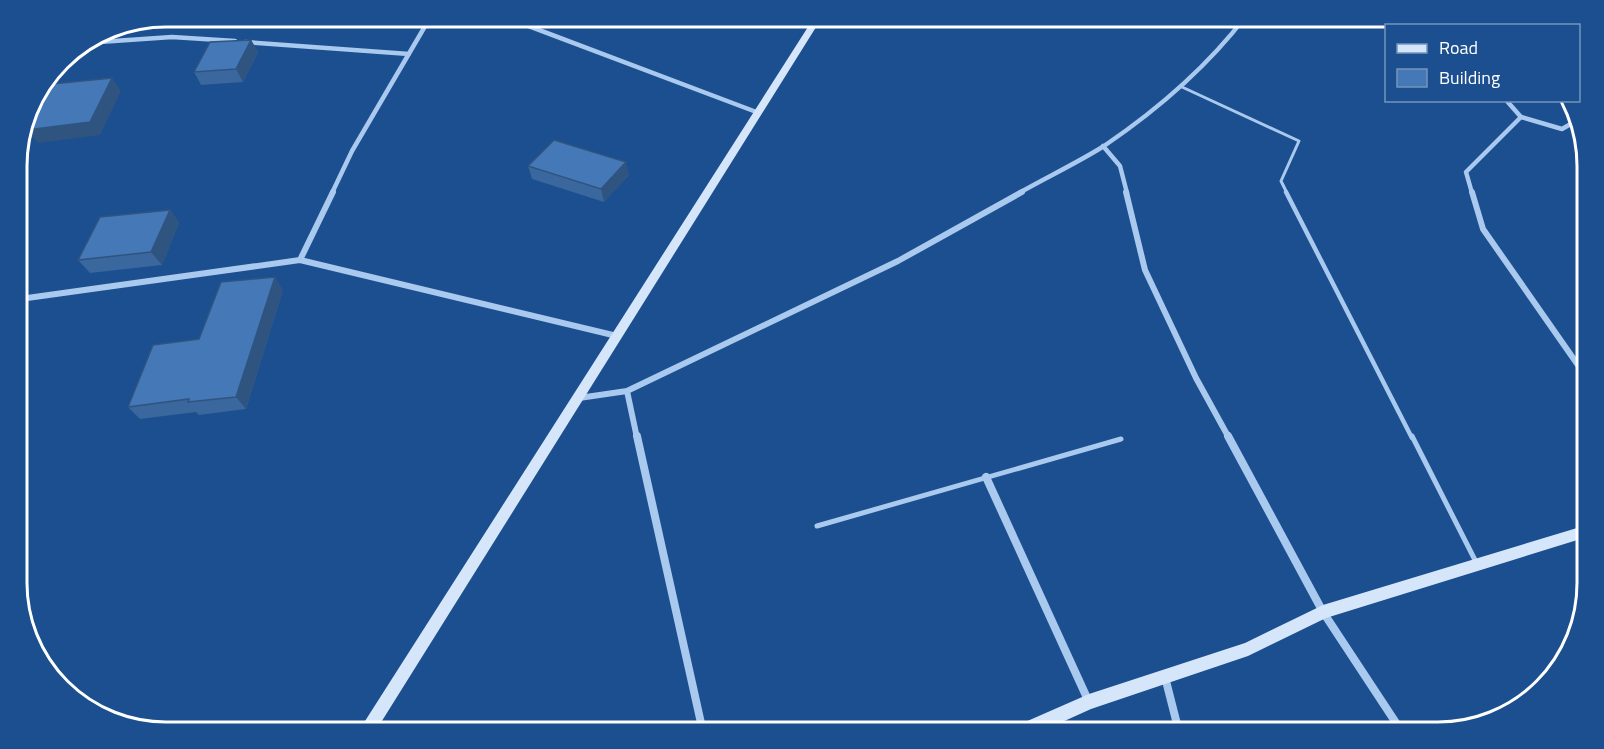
<svg xmlns="http://www.w3.org/2000/svg" width="1604" height="749" font-family="'Titillium Web',sans-serif">
  <rect width="100%" height="100%" fill="#1b4f8f"/>
  <g fill="none" stroke-linecap="round" stroke-linejoin="round">
    <path stroke="#a9c9ee" stroke-width="3" d="M1182,87L1299,141L1281,181L1287,193"/>
    <path stroke="#a9c9ee" stroke-width="4.5" d="M1286,192L1412,438"/>
    <path stroke="#a9c9ee" stroke-width="5" d="M1412,436L1477,564
      M817,526L1121,439"/>
    <path stroke="#a9c9ee" stroke-width="4.5" d="M502,16L759,113
      M1405,16L1418,26
      M245,42L409,54
      M85,43L172,37L235,41
      M1521,117L1562,129L1576,121
      M1103,146L1120,166L1127,193
      M332,193L352,151L431,16
      M1019,193C1047,177 1077,163 1104,146C1157,110 1207,67 1246,16
      M1472,193L1466,172L1521,117L1506,100"/>
    <path stroke="#a9c9ee" stroke-width="6" d="M1126,192L1145,270L1196,378L1229,438
      M1472,192L1483,229L1587,378
      M300,260L617,336
      M20,299L300,260L333,192
      M627,391L637,438
      M579,398L627,391L898,261L1022,192"/>
    <path stroke="#a9c9ee" stroke-width="8" d="M637,436L703,732
      M1228,436L1323,612L1402,732
      M986,477L1088,700
      M1165,677L1179,732"/>
    <path fill="#d6e6fa" fill-rule="evenodd" d="M815,16H823L375,732H358Z
      M17,262L22,266L26,299L21,311L17,312Z
      M1587,525V537L1326,618L1248,656L1091,709L1040,732H1014L1016,726L1089,694L1245,643L1323,605Z"/>
  </g>
  <path fill="#3a679d" d="M251,40L258,52L243,82L201,85L194,72Z
    M528,166L629,175L604,202L532,179Z
    M170,210L179,223L162,265L90,273L78,260Z
    M283,290L246,409L199,415L196,412L140,419L128,407L199,339Z"/>
  <path fill="#305480" d="M251,40L258,52L243,82L236,69Z
    M112,78L121,91L100,135L38,143L27,130Z
    M626,162L629,175L604,202L601,189Z
    M170,210L179,223L162,265L151,252Z
    M275,277L283,290L246,409L236,397Z"/>
  <path fill="#4478b7" stroke="#305480" stroke-width="1.5" d="M251,40L236,69L194,72L210,42Z
    M112,78L90,122L27,130L52,84Z
    M554,140L626,162L601,189L528,166Z
    M170,210L151,252L78,260L100,217Z
    M275,277L236,397L188,402L189,399L128,407L153,345L199,339L221,282Z"/>
  <path d="M0 0H1604V749H0ZM166 27H1438A139 139 0 0 1 1577 166V583A139 139 0 0 1 1438 722H166A139 139 0 0 1 27 583V166A139 139 0 0 1 166 27Z" fill="#1b4f8f" fill-rule="evenodd"/>
  <path fill="none" stroke="#fff" stroke-width="3" d="M166 27H1438A139 139 0 0 1 1577 166V583A139 139 0 0 1 1438 722H166A139 139 0 0 1 27 583V166A139 139 0 0 1 166 27Z"/>
  <rect x="1385" y="24" width="195" height="78" fill="#1b4f8f" stroke="#7695bc" stroke-width="1.5"/>
  <rect x="1397" y="44" width="30" height="9" fill="#d6e6fa" stroke="#7695bc" stroke-width="1.5"/>
  <text x="1439" y="54" font-size="18" fill="#ffffff">Road</text>
  <rect x="1397" y="69" width="30" height="18" fill="#4478b7" stroke="#7695bc" stroke-width="1.5"/>
  <text x="1439" y="84" font-size="18" fill="#ffffff">Building</text>
</svg>
